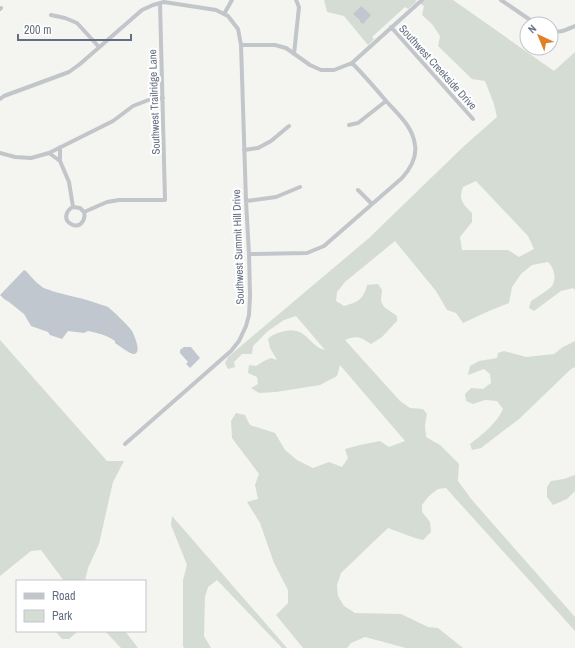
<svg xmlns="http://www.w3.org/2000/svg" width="575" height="648" font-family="'Archivo Narrow',sans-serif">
  <rect width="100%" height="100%" fill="#f4f5f1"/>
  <path fill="#d4dcd3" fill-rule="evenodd" d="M324,0H415L417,1L408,9L405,7L372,37L374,39L368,45L344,16L327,12Z
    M422,0H453L554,71L575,52V290L573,288L561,291L534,311L529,308L531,301C535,298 549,290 552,286C557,278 554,268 548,262L532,265L521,274L512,287L509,303L489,311L463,323L456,313L447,310L436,291L395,241L345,282L337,292L336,301L344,306C358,302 363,300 367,285L378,284L382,290L381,301L384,307L397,316V321L382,337L371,344C361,337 356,335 345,340L400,401L410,408L423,409L427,414L425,425L426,437L440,445L459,464L458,481L472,500L575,617V631L446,488L438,489L429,496L422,505V512L430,522L431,532L423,540L415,538L388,528L341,573L337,585L338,596L344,606L355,613L401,614L428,627L438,628L463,648H406L365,637L351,643L347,648H303L276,615L288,603V590L274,563L260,523L247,502L258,499L255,485L259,474L232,438L231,421L236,413L245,415L250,425L275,433L285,450L297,460L313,468L329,462L342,467L348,458L345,449L360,445L380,441L389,447L405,441L340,365L337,376L320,385L276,392L259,393L251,388L258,384L257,377L248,373L249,365L256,366L264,361L271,358L277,360L270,348L268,339C273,334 277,333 285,331C306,326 309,346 325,350L296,316L284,320L268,331L253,346L252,354H242L234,362L235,367L228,369L225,363L228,357L369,238L463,147L497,117L494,104L485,81L472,79L438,46L440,36L432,24L422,15L424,6L419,3ZM476,181L528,236L534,249L519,257L508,250H462L460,237L472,222V213C463,204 458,200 463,187Z
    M0,340L107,461H124L113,482L99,544L88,568L85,581H64L41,550L31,551L0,576Z
    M575,341V367L571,369L519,419L481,448L472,450L470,444C483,434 496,424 503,409L497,401L485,400L473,404L466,401L465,394L471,388L483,389L491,383L490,374L484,369L468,375L470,366L479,361L497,358L498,353L504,351L526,357L554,354L563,347Z
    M575,475V491L567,499L553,505L547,497V487L551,481L564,479Z
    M172,516L186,532L287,648H282L217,580L208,587L205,597L204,636L211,648H184L183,646V580L187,565L171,525Z
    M57,631H78L69,639H62L56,632Z
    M105,631H125L138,648H121Z"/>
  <path fill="#c1c7cf" d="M361,6L371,15L363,24L360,22V20L353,14Z
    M24,270L26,271C31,276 35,282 41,286C44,289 48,289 52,291C68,296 84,298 99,304C102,305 106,306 108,307C112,310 130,327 132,331C134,335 143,354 133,354C130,354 118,345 115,343V341C107,335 97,333 88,331L84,333L68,331L62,339L50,335L48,332L31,326L24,314L9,302L4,299L0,295Z
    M184,347H191L200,358L190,368L186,364L188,362L180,353V350Z"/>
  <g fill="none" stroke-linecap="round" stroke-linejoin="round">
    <path stroke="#c2c5c9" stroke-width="4" d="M501,0L536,24
      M0,9L1,8
      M224,14L232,0
      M51,15L65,18L77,23L99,47
      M391,27L473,119
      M551,31C561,33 566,30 575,26
      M241,45H275L286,48L310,65L321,70H334L352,63L422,0
      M294,54L299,7L296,0
      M0,99L4,96L69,72L80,64L142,10L153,5L164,2L216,10L228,16L238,29L241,45L246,201L249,254L250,296L249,315L246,326L239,341L231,351L125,444
      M349,125L358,123L386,101
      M60,147V161L69,182L73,207
      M244,150L258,148L271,141L289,126
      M0,153L15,157L31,158L49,153L113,121L133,106L151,99L163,98
      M49,153L60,161
      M358,190L372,204
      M246,201L276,197L300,187
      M73,207C66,210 63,220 71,224C80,229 86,220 84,212
      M73,207L80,208L84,212
      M84,212L107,202L119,200H165L160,3
      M249,254L307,253L324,246L402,178C410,169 417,157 415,145C413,127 398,114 387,102C375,88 364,75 352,63"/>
  </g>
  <g text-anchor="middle" stroke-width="4" stroke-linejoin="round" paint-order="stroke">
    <g font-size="11" fill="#646e82" stroke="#fff">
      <text transform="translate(438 67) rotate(48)" y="4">Southwest Creekside Drive</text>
      <text transform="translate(154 102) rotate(-92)" y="4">Southwest Trailridge Lane</text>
      <text transform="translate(238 247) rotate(-92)" y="4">Southwest Summit Hill Drive</text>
    </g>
  </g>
  <rect x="16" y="580" width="130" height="52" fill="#ffffff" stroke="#c1c5cd"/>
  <rect x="24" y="593" width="20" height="6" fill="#c2c5c9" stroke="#c1c5cd"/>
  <text x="52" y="600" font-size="12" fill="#646e82">Road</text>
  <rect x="24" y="610" width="20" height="12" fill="#d4dcd3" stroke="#c1c5cd"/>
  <text x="52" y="620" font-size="12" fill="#646e82">Park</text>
  <g transform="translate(539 36) rotate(316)"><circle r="19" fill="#ffffff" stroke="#c1c5cd"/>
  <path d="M0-3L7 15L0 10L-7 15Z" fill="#e17f26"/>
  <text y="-6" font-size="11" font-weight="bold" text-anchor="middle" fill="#646e82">N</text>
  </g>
  <path d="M18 34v6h113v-6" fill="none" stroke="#646e82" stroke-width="2"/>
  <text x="24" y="34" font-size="12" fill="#646e82" stroke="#ffffff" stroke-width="3" paint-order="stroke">200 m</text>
</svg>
